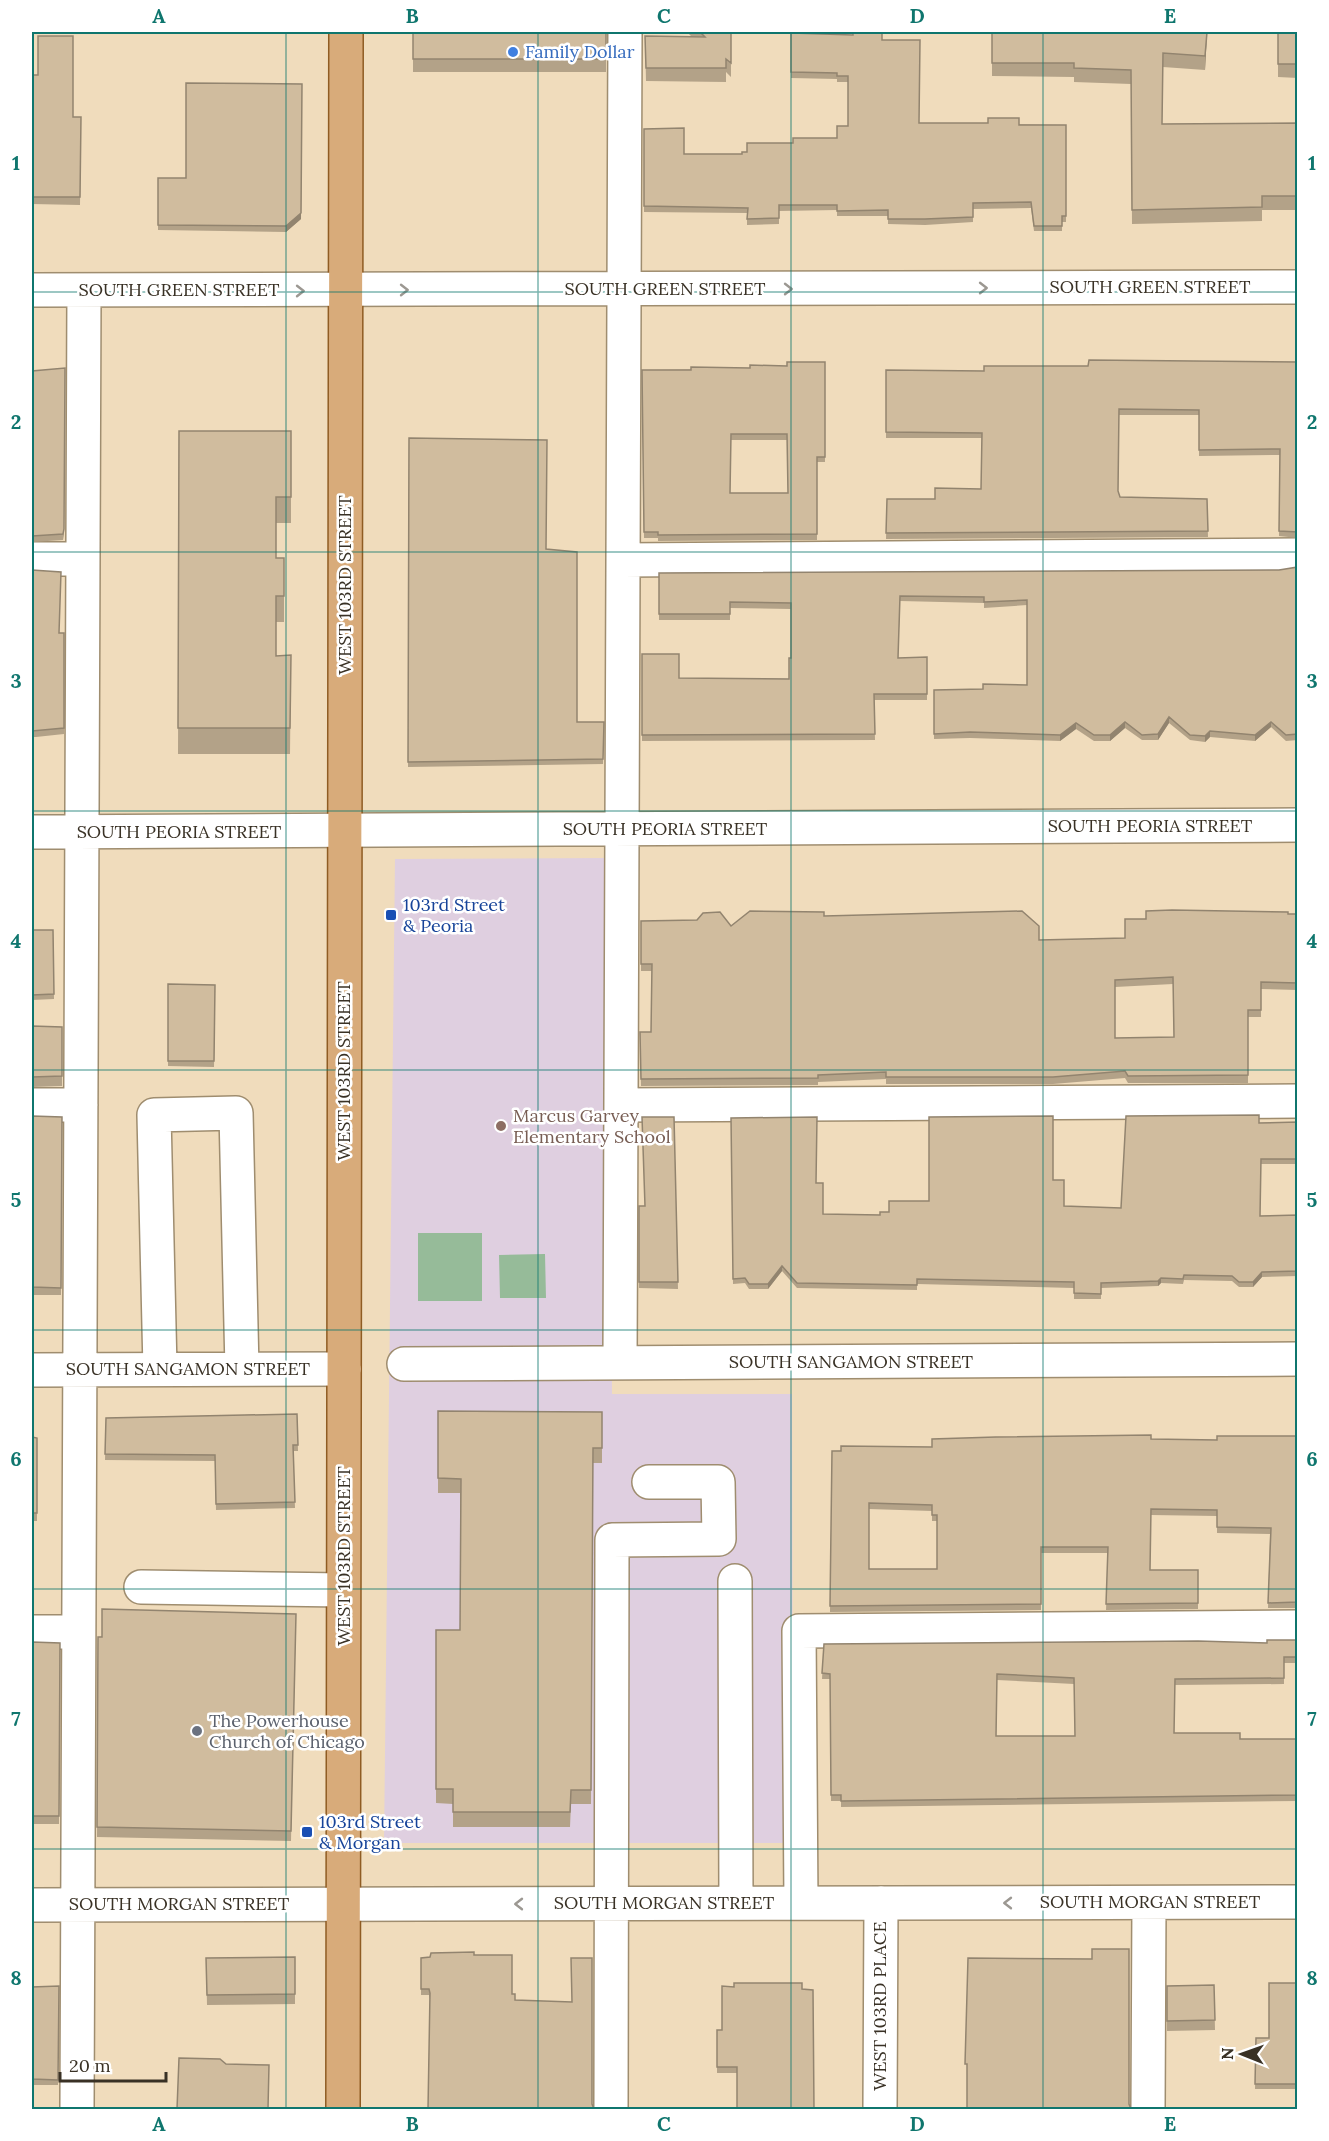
<svg xmlns="http://www.w3.org/2000/svg" width="1329" height="2141" font-family="Lora,serif">
  <rect width="100%" height="100%" fill="#f0dcbc"/>
  <path fill="#dfcfe0" d="M608,858L612,1394H792L793,1843H384L395,859Z"/>
  <path fill="#96bb99" d="M418,1233H482V1301H418Z
    M545,1254L546,1298H500L499,1255Z"/>
  <g fill="none" stroke-linecap="round" stroke-linejoin="round">
    <g stroke="#9f8d6f" stroke-width="36">
      <path id="minor" d="M32,290L1298,287
        M32,559H83
        M623,560L1298,555
        M32,832L1298,825
        M32,1105H81
        M621,1105L1298,1101
        M620,1363L625,32
        M404,1364L1298,1359
        M160,1369L154,1115L236,1113L242,1369
        M32,1370L344,1369
        M735,1581L736,1903
        M141,1587L343,1590
        M32,1632H78
        M801,1903L799,1631L1298,1627
        M32,1905L1298,1902
        M77,2110L84,290
        M611,2110L612,1540L719,1539L718,1482H649
        M880,2110L881,1903
        M1148,2110L1149,1903"/>
    </g>
    <g stroke="#8f5c23" stroke-width="36">
      <path id="major" d="M343,2110L346,32"/>
    </g>
    <use href="#minor" stroke="#fff" stroke-width="33"/>
    <use href="#major" stroke="#d8ab7a" stroke-width="33"/>
  </g>
  <path fill="#b3a288" fill-rule="evenodd" d="M413,32H606V72H413Z
    M687,32H731V77L726,72V82L646,81L645,36L692,37Z
    M992,32H1207L1205,70L1163,67L1162,124L1298,123V210H1262V221L1132,224L1131,84L1074,82V77L992,76Z
    M1278,32H1298V78L1278,77Z
    M791,33L882,40L919,123L1066,125V222H1062V231H1034L1031,208L973,209V222L925,225L888,224V216H837V210L779,211V224L747,225V213L644,212V129L684,154H742L747,152L793,143L837,138L848,126V82H837V79L791,78Z
    M32,75L73,117H81L80,205L32,204Z
    M158,178L301,219L286,232L158,230Z
    M825,362V462H817V540L658,541V538H644L642,370L741,369L787,366ZM731,440H787L788,493H730Z
    M1298,362V538L1279,536L1280,455L1199,456V415H1119L1118,491L1120,497L1207,499L1208,537L886,539L887,499H935L981,489L982,438H886V370L984,371L1088,366Z
    M32,371L64,535L63,540L32,542Z
    M179,431H291V523H276V558H284V622H276V656L291,655L290,754H178Z
    M409,438L547,549L577,722H604L603,764L408,767Z
    M1298,567V740L1286,741L1271,727L1255,741L1210,737L1205,742L1190,740L1169,723L1158,740H1142L1125,728L1110,741H1094L1076,729L1060,741L970,738L934,739V690L983,689L1027,685V605L984,608V603L900,601L898,658L927,657V700H874L875,740L642,741V654L679,678L789,679L791,658V609L730,608V620H659V573L1279,570Z
    M32,570L59,633H64V734L36,737H32Z
    M1298,914V990L1261,989V1017H1248V1083H1128L1125,1078L1053,1084H886V1079L818,1082V1085L641,1086L640,1032H651L652,971H641V921L731,926L824,916L1039,940L1125,938L1146,919ZM1173,984L1174,1037L1115,1038V987Z
    M32,930H53L54,999L32,1000Z
    M168,984L215,985L214,1067L168,1066Z
    M32,1026L62,1027V1086L32,1087Z
    M32,1116L62,1117L61,1295H32Z
    M674,1117L678,1289L639,1288V1206H645Z
    M731,1118L816,1183L823,1214L880,1215L929,1201L1053,1180L1064,1206L1121,1208L1259,1123L1298,1122V1164H1261L1260,1216L1298,1215V1276L1262,1277L1253,1287H1239L1232,1281L1184,1280L1183,1284L1161,1283L1158,1286L1101,1288V1299H1074V1288L917,1284V1290L797,1288L782,1271L768,1289H749L745,1283L733,1284Z
    M438,1411L602,1412V1463H593L591,1804H571L570,1827H453V1804L436,1803V1630H460V1493H438Z
    M297,1414L298,1451H293L295,1508L216,1510L215,1461L105,1460L106,1418Z
    M1298,1436V1608H1268L1270,1534L1217,1533V1516L1151,1515L1150,1570H1198V1609L1106,1610L1108,1553H1041V1610L830,1612L832,1451L1151,1439L1217,1440ZM869,1509L932,1511V1521H937V1569H869Z
    M32,1437L37,1438V1521H32Z
    M296,1614L291,1841L97,1837L98,1637Z
    M1298,1640V1663H1284V1684L1175,1685L1174,1733L1240,1739H1298V1801L841,1807V1801H831L830,1679H822L824,1644L1267,1643ZM997,1680L1074,1684L1075,1736H996Z
    M32,1642L60,1643L59,1824H32Z
    M474,1955L512,1994L515,2000L592,2104L430,1999L429,1995H421V1958Z
    M206,1958L295,1994V2004L207,2005Z
    M802,1983L737,2073H717V2030H722L734,1987Z
    M1298,1983V2089H1255L1256,2038H1269Z
    M1214,1985L1215,2030L1167,2031V1986Z
    M59,1986L58,2085H32V1987Z"/>
  <path fill="#92846f" d="M1207,32L1205,70V56Z
    M302,90L301,219L286,232V226Z
    M1169,717V723L1158,740V734Z
    M1125,722V728L1110,741V735Z
    M1271,722V727L1255,741V735Z
    M1076,723V729L1060,741V735Z
    M1210,731V737L1205,742V736Z
    M782,1266V1271L768,1289V1284Z
    M1262,1272V1277L1253,1287V1282Z
    M1161,1278V1283L1158,1286V1281Z"/>
  <path fill="#d0bc9e" stroke="#92846f" stroke-width="1.5" fill-rule="evenodd" d="M413,32H606V59H413Z
    M700,32H731V63L726,59V68H646L645,36L705,37Z
    M853,32H882V40H920L919,123H988V118H1019V125H1066V216H1062V226H1034L1031,202L973,203V217L925,219H888V210L837,211V205H779V218L747,219L748,208L644,206V129L684,128V154H742V152H747V143H793V138H837V126H848V76H837V73L791,72V33L853,35Z
    M992,32H1207L1205,56L1163,53L1162,124L1298,123V196H1262V207L1132,210L1131,70L1074,68V63H992Z
    M1278,32H1298V64H1278Z
    M38,36H73V117H81L80,197H32V75H38Z
    M186,83L302,84L301,213L286,226L158,225V178H186Z
    M1089,360L1298,362V532L1279,531L1280,449L1199,450V410L1119,409L1118,491L1120,497L1207,499L1208,531L886,533L887,499H935V488L981,489L982,433L886,432V370L984,371V366H1088Z
    M787,362H825V457H817V534L658,535V532H644L642,370H691V367L750,368V365L787,366ZM731,434H787L788,493H730Z
    M65,368L64,529L63,534L32,536V371Z
    M179,431H291V497H276V558H284V596H276V656L291,655L290,728H178Z
    M409,438L547,440L546,549L577,552V722H604L603,759L408,762Z
    M1298,567V734L1286,735L1271,722L1255,735L1210,731L1205,736L1190,735L1169,717L1158,734L1142,735L1125,722L1110,735H1094L1076,723L1060,735L970,732L934,734V690L983,689V684L1027,685V600L984,602V597L900,596L898,658L927,657V694H874L875,734L642,735V654H679V678L789,679V658H791V603L730,602V614H659V573L1279,570Z
    M32,570L61,572L59,633H64V728L32,731Z
    M1172,910L1288,912V914H1298V983L1261,982V1010H1248V1075L1128,1076L1125,1071L1053,1077H886V1072L818,1075V1078L641,1079L640,1032H651L652,964H641V921L697,920L703,913L720,912L731,926L750,911L824,912V916L1022,911L1039,926V940L1125,938V919H1146V911ZM1173,977L1174,1037L1115,1038V980Z
    M32,930H53L54,994L32,995Z
    M168,984L215,985L214,1061H168Z
    M32,1026L62,1027V1076L32,1077Z
    M1259,1115V1123L1298,1122V1159H1261L1260,1216L1298,1215V1271L1262,1272L1253,1282H1239L1232,1276L1184,1275L1183,1279L1161,1278L1158,1281L1101,1283V1294L1074,1293V1282L917,1279V1285L797,1283L782,1266L768,1284H749L745,1278L733,1279L731,1118L817,1117L816,1183H823V1214L880,1215V1212H889V1201H929V1117L1053,1116V1180H1064V1206L1121,1208L1126,1116Z
    M32,1116L62,1117L61,1288L32,1287Z
    M642,1117H674L678,1282H639V1206H645Z
    M438,1411L602,1412V1448H593L591,1790H571L570,1812H453V1789H436V1630H460L461,1479L438,1478Z
    M297,1414L298,1445H293L295,1502L216,1504L215,1455L105,1454L106,1418Z
    M1151,1435V1439L1217,1440V1436H1298V1602L1268,1603L1271,1528L1217,1527V1510L1151,1509L1150,1570H1198V1603L1106,1604L1108,1547H1041V1604L830,1606L832,1451H841V1446L932,1447V1439L996,1437ZM869,1503L932,1505V1515H937V1569H869Z
    M32,1437L37,1438V1513H32Z
    M32,1577H33L32,1606Z
    M102,1609L296,1614L291,1831L97,1827L98,1637H102Z
    M1267,1640H1298V1657H1284V1678L1175,1679L1174,1733H1240V1739H1298V1795L841,1801V1795H831L830,1674L822,1673L824,1644L1198,1641L1267,1643ZM997,1674L1074,1678L1075,1736H996Z
    M32,1642L60,1643L59,1816H32Z
    M1092,1949H1129V2104L1131,2109H967V2064H965L968,1958L1092,1959Z
    M474,1952V1955H512V1994H515V2000L572,2002L571,1958H592V2104L594,2109H428L430,1993L429,1989H421V1958L430,1957L431,1953Z
    M295,1957V1994L207,1995L206,1958Z
    M734,1983H802V1989L813,1990L814,2109H737V2067H717V2030H722V1986L734,1987Z
    M1269,1983H1298V2084H1255L1256,2038H1269Z
    M1214,1985L1215,2020L1167,2021V1986Z
    M59,1986L58,2080L32,2079V1987Z
    M179,2058L220,2059L226,2064L269,2065L268,2109H177Z"/>
  <defs><path id="oneway-chevron" d="M-2-3.5L2.5 0L-2 3.5" fill="none" stroke-width="1.6" stroke-linecap="round" stroke-linejoin="round" transform="scale(1.5)"/></defs>
  <g stroke="#9c9892">
    <use href="#oneway-chevron" transform="translate(983 288)"/>
    <use href="#oneway-chevron" transform="translate(788 289)"/>
    <use href="#oneway-chevron" transform="translate(404 290)"/>
    <use href="#oneway-chevron" transform="translate(300 291)"/>
    <use href="#oneway-chevron" transform="translate(1008 1903) rotate(180)"/>
    <use href="#oneway-chevron" transform="translate(519 1904) rotate(180)"/>
  </g>
  <path fill="none" stroke="#0f766e" stroke-width="1.5" stroke-opacity="0.55" d="M286,32V2110M538,32V2110M791,32V2110M1043,32V2110M32,292H1298M32,552H1298M32,811H1298M32,1070H1298M32,1330H1298M32,1589H1298M32,1849H1298"/>
  <circle fill="#3f7fe0" stroke="#fff" stroke-width="2" cx="513" cy="52" r="6"/>
  <g fill="#1a4fb4" stroke="#fff" stroke-width="2">
    <rect x="385" y="909" width="12" height="12" rx="3"/>
    <rect x="301" y="1826" width="12" height="12" rx="3"/>
  </g>
  <circle fill="#8d6e63" stroke="#fff" stroke-width="2" cx="501" cy="1126" r="6"/>
  <circle fill="#6b7280" stroke="#fff" stroke-width="2" cx="197" cy="1731" r="6"/>
  <g text-anchor="middle" stroke-width="5" stroke-linejoin="round" paint-order="stroke">
    <g font-size="18" fill="#366cbe" stroke="#fff" text-anchor="start">
      <text x="525" y="58">Family Dollar</text>
    </g>
    <g font-size="18" fill="#393125" stroke="#fff">
      <text x="1150" y="293">SOUTH GREEN STREET</text>
      <text x="665" y="295">SOUTH GREEN STREET</text>
      <text x="179" y="296">SOUTH GREEN STREET</text>
      <text transform="translate(345 585) rotate(-90)" y="6">WEST 103RD STREET</text>
      <text x="1150" y="832">SOUTH PEORIA STREET</text>
      <text x="665" y="835">SOUTH PEORIA STREET</text>
      <text x="179" y="838">SOUTH PEORIA STREET</text>
      <text transform="translate(344 1071) rotate(-90)" y="6">WEST 103RD STREET</text>
      <text x="851" y="1368">SOUTH SANGAMON STREET</text>
      <text x="188" y="1375">SOUTH SANGAMON STREET</text>
      <text transform="translate(344 1556) rotate(-90)" y="6">WEST 103RD STREET</text>
      <text x="1150" y="1908">SOUTH MORGAN STREET</text>
      <text x="664" y="1909">SOUTH MORGAN STREET</text>
      <text x="179" y="1910">SOUTH MORGAN STREET</text>
      <text transform="translate(880 2006) rotate(-90)" y="6">WEST 103RD PLACE</text>
    </g>
    <g font-size="18" fill="#164399" stroke="#fff" text-anchor="start">
      <text x="403" y="911">103rd Street<tspan x="403" dy="21">&amp; Peoria</tspan></text>
      <text x="319" y="1828">103rd Street<tspan x="319" dy="21">&amp; Morgan</tspan></text>
    </g>
    <g font-size="18" fill="#785e54" stroke="#fff" text-anchor="start">
      <text x="513" y="1122">Marcus Garvey<tspan x="513" dy="21">Elementary School</tspan></text>
    </g>
    <g font-size="18" fill="#5b616d" stroke="#fff" text-anchor="start">
      <text x="209" y="1727">The Powerhouse<tspan x="209" dy="21">Church of Chicago</tspan></text>
    </g>
  </g>
  <rect width="1329" height="2141" fill="none" stroke="#ffffff" stroke-width="66"/>
  <g transform="translate(1242 2054) rotate(271)" stroke="#ffffff" stroke-width="4.5" paint-order="stroke">
  <path d="M0-4.5L10 22L0 15L-10 22Z" fill="#393125"/>
  <text y="-9" font-size="16" font-weight="bold" text-anchor="middle" fill="#393125">N</text>
  </g>
  <path d="M60 2072v9h106v-9" fill="none" stroke="#393125" stroke-width="3"/>
  <text x="69" y="2072" font-size="18" fill="#393125" stroke="#ffffff" stroke-width="4.5" paint-order="stroke">20 m</text>
  <rect x="33" y="33" width="1263" height="2075" fill="none" stroke="#0f766e" stroke-width="2"/>
  <g font-size="20" text-anchor="middle" font-weight="bold" fill="#0f766e">
    <text x="159" y="23">A</text>
    <text x="412" y="23">B</text>
    <text x="664" y="23">C</text>
    <text x="917" y="23">D</text>
    <text x="1170" y="23">E</text>
    <text x="16" y="170">1</text>
    <text x="1312" y="170">1</text>
    <text x="16" y="429">2</text>
    <text x="1312" y="429">2</text>
    <text x="16" y="688">3</text>
    <text x="1312" y="688">3</text>
    <text x="16" y="948">4</text>
    <text x="1312" y="948">4</text>
    <text x="16" y="1207">5</text>
    <text x="1312" y="1207">5</text>
    <text x="16" y="1466">6</text>
    <text x="1312" y="1466">6</text>
    <text x="16" y="1726">7</text>
    <text x="1312" y="1726">7</text>
    <text x="16" y="1985">8</text>
    <text x="1312" y="1985">8</text>
    <text x="159" y="2131">A</text>
    <text x="412" y="2131">B</text>
    <text x="664" y="2131">C</text>
    <text x="917" y="2131">D</text>
    <text x="1170" y="2131">E</text>
  </g>
</svg>
